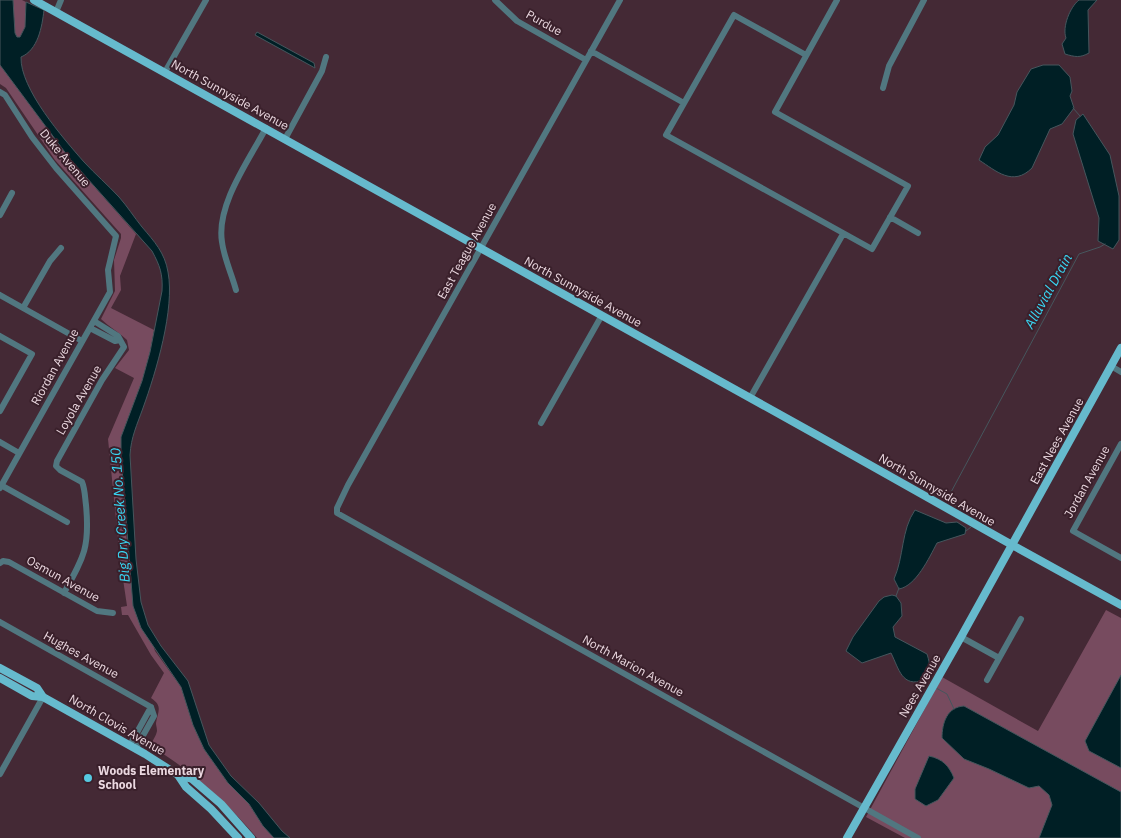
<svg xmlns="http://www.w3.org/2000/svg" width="1121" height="838" font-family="'IBM Plex Sans',sans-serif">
  <rect width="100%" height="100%" fill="#442935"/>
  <path fill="#774b5f" d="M13,0H22L26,2L25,27L20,37H16L15,33Z
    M0,65L70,159L136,234L120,276L121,290L111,308L154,330L150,352L142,381L121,437V456L128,560L155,651L181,687L193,725L204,749L228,783L249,804L263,826L274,838H257C224,799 194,773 151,746C152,740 156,737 157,731C157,727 156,726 156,723C158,711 163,706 151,698L164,673L151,655L128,615H122L121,607L127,606L120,559L108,439L134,378L115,368L129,350L127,340C119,332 109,327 101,319L115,291L114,260L121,238V234L55,160L6,88L0,84Z
    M1106,610L1121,618V838H905L866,817L942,677L1038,731Z"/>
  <path fill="#001f25" stroke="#46565d" d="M0,0H13L15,33L17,37H20L25,27L26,2L44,10C42,27 38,50 21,57C20,89 63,138 84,162C95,174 108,185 119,197C127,206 134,217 142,227C154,241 165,253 168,272C175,309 156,372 143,408C137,425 131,437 130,455L136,559L141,602L148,625L161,646L188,681L209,745L231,776L259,803L282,831L290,838H274L263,826L249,804L228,783L204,749L193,725L181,687L141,628L133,606L121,456V437L142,381L150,352L162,291C163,274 160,266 152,251L70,159L0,65Z
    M1079,0H1097L1088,10L1089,53C1080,58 1075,57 1065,54L1062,44L1066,38C1062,27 1070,7 1079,0Z
    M257,32L314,63L315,68L255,35Z
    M1043,65H1059L1070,77L1072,91L1070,96L1074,108L1062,124L1050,129L1032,168C1013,187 996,171 979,160L985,147L998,135L1014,105L1017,92L1031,69Z
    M1083,114L1110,155L1119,196V240L1113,249L1098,241L1099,218L1073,134L1076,120Z
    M915,510L946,523L957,522L966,528L965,534L937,543C929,558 916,586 899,589L894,579C904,557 901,530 915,510Z
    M892,595L896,596L901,603L902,616L893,627L895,637L927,654C931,667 930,668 924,680C902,688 899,669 891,653L862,663L846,651L853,637L879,601L884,597Z
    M1121,675V768L1089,751L1085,741Z
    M964,706L1121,792V838H1039L1052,805L1049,795L1039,786L1029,788L989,769L964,759L942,738C942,723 947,707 964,706Z
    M929,756C943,759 949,766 954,778L938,800L926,806L915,799V789Z"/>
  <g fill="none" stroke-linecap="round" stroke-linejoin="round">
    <path stroke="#46565d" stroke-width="1" d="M1073,108L1080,116
      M975,519V516L953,504L950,500V494L1079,254L1100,247L1105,244
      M966,531L971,527
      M896,596L899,588
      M936,688L947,694L954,709"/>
    <path stroke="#517780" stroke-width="6" d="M495,0L517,21L586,60
      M620,0L348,485L337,508V513L918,838
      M56,12L61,0
      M591,51L684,103
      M806,55L734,15L666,135L872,249L908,186L775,112L837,0
      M165,72L206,0
      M883,88L889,66L924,0
      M0,92L5,95L32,137L56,168L116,236L108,270L110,292L0,488
      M285,139L322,71L326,57
      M0,215L12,193
      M890,217L918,233
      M236,290C232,275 224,258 222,242C216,205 249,160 266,128
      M0,295L82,341
      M23,308L50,261L61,248
      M90,328L115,341L120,340
      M0,336L32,354L0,411
      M1111,366L1121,372
      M750,398L843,234
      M541,423L602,315
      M0,442L19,453
      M1121,444L1073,531L1121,558
      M1,485L67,522
      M0,563L3,561L9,562L97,611L113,613
      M64,593C84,557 90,547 86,505C85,498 85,489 82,482L60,470L56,466L57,461L102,380L124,347L118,336L94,321
      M0,622L151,707
      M961,637L999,658
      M987,680L1021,619
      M130,745L151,707
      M136,748L154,716L151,707
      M0,774L43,697"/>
    <path stroke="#66bacd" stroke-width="8" d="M34,0L815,434L1005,541L1121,605
      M0,668L37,688L43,697L145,754L178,775L192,779L221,804L251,838
      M0,678L32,696L43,697
      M178,775L186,787L211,809L238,838
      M847,838L961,637L1121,348"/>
  </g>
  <circle fill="#56c9e1" stroke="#3a202b" stroke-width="2" cx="88" cy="778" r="5"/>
  <g text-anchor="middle" stroke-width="4" stroke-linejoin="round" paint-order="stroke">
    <g font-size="12" fill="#ebd8e0" stroke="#3a202b">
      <text transform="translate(544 23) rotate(29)" y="4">Purdue</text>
      <text transform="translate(230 95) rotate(29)" y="4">North Sunnyside Avenue</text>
      <text transform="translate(65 158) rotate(50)" y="4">Duke Avenue</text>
      <text transform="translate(467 251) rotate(-61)" y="4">East Teague Avenue</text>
      <text transform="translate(583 292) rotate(29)" y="4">North Sunnyside Avenue</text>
      <text transform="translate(55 367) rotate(-61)" y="4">Riordan Avenue</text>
      <text transform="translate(79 400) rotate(-60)" y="4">Loyola Avenue</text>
      <text transform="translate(1057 441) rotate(-61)" y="4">East Nees Avenue</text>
      <text transform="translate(1087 482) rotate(-61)" y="4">Jordan Avenue</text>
      <text transform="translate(937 490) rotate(30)" y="4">North Sunnyside Avenue</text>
      <text transform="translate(63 579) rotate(29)" y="4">Osmun Avenue</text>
      <text transform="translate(81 655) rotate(29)" y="4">Hughes Avenue</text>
      <text transform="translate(633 666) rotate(29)" y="4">North Marion Avenue</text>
      <text transform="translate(920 686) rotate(-60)" y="4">Nees Avenue</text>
      <text transform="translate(117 725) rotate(30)" y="4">North Clovis Avenue</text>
    </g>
    <g font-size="12" font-weight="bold" fill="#ebd8e0" stroke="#3a202b" text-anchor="start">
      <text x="98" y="775">Woods Elementary<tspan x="98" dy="14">School</tspan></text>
    </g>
    <g font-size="14" font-style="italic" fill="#38d7f4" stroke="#3a202b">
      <text transform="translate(1048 291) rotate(-61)" y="5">Alluvial Drain</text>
      <text transform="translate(120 515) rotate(-94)" y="5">Big Dry Creek No. 150</text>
    </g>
  </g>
</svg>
